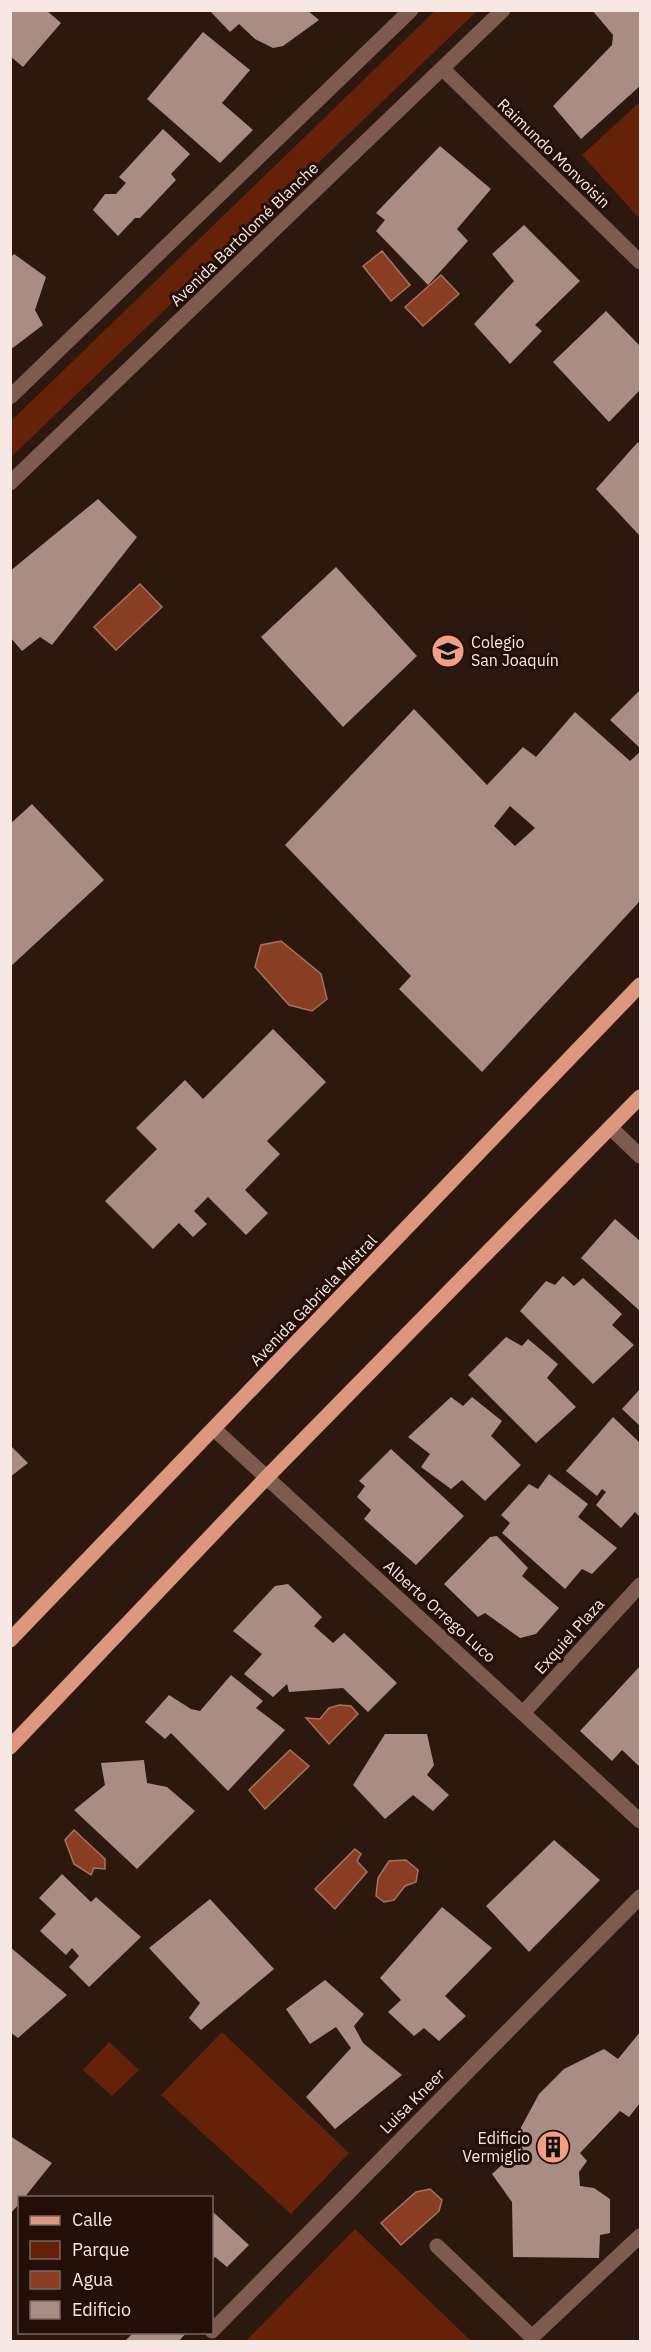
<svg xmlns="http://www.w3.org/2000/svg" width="651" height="2352" font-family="'IBM Plex Sans',sans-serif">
  <rect width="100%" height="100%" fill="#2d1810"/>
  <path fill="#652208" d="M436,10L477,11L11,457V421Z
    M640,102V219L582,155Z
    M222,2032L349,2153L291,2214L161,2095Z
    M109,2042L139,2070L112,2096L83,2070Z
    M355,2229L471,2341H246Z"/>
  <path fill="#893e24" stroke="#aa715d" stroke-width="1.5" d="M382,251L410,285L391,301L363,266Z
    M441,275L459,294L423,326L405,307Z
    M140,584L162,607L116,650L94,627Z
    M281,941L321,974L327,999L312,1011L289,1005L255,967L261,945Z
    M339,1705L351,1706L358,1714L329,1744L306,1718L320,1719L329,1708Z
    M290,1750L309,1766L265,1809L249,1790Z
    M74,1830L105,1859V1869L94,1868L91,1875L74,1864L65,1840Z
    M355,1849L361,1854L357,1861L367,1872L335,1909L315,1889Z
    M406,1860L418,1870L416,1882L405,1886L394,1900L384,1902L376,1896L378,1878L389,1861Z
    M430,2189L442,2200L439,2211L401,2245L381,2223L416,2192Z"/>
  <path fill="#a98c82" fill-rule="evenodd" d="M10,10H46L61,23L23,67L10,56Z
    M209,10H307L319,20L283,46L273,48L255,39L239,24L230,32Z
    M592,10H640V86L581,139L553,106L612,45L613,35Z
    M203,32L250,70L222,103L253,130L220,163L147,99Z
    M163,129L190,154L171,174L176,180L140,218H135L118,236L93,210L105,194H116L126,183L119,177Z
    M440,146L491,189L457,229L468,241L428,285L376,231L385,220L376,213Z
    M524,225L580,281L535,325L542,331L510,364L474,324L514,281L492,254Z
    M14,254L46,277L35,310L43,325L10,350V258Z
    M606,311L640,346V390L609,422L553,362Z
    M638,442L640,444V536L596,489Z
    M98,499L137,537L52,645L40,637L22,651L10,637V571Z
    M336,567L417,656L343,727L261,637Z
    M640,690V748L610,720Z
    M414,709L487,785L523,747L536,757L575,712L630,761L640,752V901L482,1072L399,989L411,976L285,845ZM510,806L535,828L515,846L494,826Z
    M32,804L104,880L10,967V824Z
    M273,1029L326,1082L267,1141L280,1154L245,1190L268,1213L246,1235L208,1197L194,1211L207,1224L193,1237L179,1223L153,1249L105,1201L157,1149L136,1128L185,1080L203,1099Z
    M615,1219L640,1241V1311L581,1258Z
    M563,1276L574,1286L583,1278L622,1314L612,1325L634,1345L593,1384L520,1311L546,1281L555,1285Z
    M506,1337L522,1346L528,1339L558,1364L547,1378L576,1407L536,1443L468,1375Z
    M640,1389V1426L622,1409Z
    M451,1397L463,1406L472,1397L502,1421L491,1436L521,1465L485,1501L462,1480L451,1489L421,1467L430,1454L408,1437Z
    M613,1417L640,1443V1517L635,1512L621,1528L596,1505L606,1492L602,1489L597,1496L566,1471Z
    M10,1445L28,1463L10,1477Z
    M391,1449L464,1516L416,1565L364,1519L371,1510L357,1497L365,1486L359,1481Z
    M549,1474L588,1504L578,1517L617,1548L592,1574L582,1569L565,1589L502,1533L510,1523L501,1515L529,1484L538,1489Z
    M497,1536L528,1568L522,1576L559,1608L536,1634L520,1638L485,1613L478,1617L444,1584L490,1537Z
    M288,1584L322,1617L314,1626L333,1643L344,1633L397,1683L368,1712L343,1688L289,1692L287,1684L273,1697L244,1674L262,1654L233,1631L275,1586Z
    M640,1666V1767L622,1750L612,1761L580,1731Z
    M231,1675L263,1701L256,1708L285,1730L228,1791L171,1733L165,1739L145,1722L169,1695L191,1709L200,1711Z
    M385,1734H427L434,1765L427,1775L449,1795L433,1811L413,1795L385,1819L353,1785Z
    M144,1760L147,1783L167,1787L195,1811L137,1869L74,1810L105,1785L101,1763Z
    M554,1840L600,1880L529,1952L486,1906Z
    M62,1874L91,1902L96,1897L141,1937L89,1987L69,1967L79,1956L72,1948L66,1955L40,1931L56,1914L39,1898Z
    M210,1899L274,1969L201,2030L189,2018L200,2003L149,1948Z
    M442,1907L492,1948L445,1996L466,2016L439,2041L424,2028L414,2036L388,2012L401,2000L380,1978Z
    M10,1947L67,1995L18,2038L10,2032Z
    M325,1980L364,2014L354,2026L363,2043L402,2075L335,2129L306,2097L351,2048L336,2027L310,2044L286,2009Z
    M640,2032V2103L629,2117L620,2111L580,2153L587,2161L579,2172L580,2186L594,2188L610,2199V2233L600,2235L599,2258L513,2257L512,2202L492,2174L527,2142L518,2133L539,2094L564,2069L604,2049L618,2059Z
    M10,2136L52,2163L24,2198H20V2203L10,2214Z
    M212,2211L249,2245L227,2267L215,2257L212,2260Z
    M134,2332H187L178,2342H124Z"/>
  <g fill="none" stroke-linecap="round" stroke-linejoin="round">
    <path stroke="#7d5b4f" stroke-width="15" d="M443,69L640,262
      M10,397L411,10
      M10,483L503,10
      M611,1128L640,1156
      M214,1429L640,1821
      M524,1712L640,1585
      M437,2246L532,2337L640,2236
      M212,2331L640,1897"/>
    <path stroke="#de977f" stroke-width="15" d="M10,1640L640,985
      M10,1747L266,1478L640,1097"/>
  </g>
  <defs>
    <g id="school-disc" transform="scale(1.725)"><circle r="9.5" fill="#f39f83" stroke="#230e08"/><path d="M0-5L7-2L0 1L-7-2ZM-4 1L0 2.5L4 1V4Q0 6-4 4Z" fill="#111"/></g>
    <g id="building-disc" transform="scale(1.725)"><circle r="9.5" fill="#f39f83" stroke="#230e08"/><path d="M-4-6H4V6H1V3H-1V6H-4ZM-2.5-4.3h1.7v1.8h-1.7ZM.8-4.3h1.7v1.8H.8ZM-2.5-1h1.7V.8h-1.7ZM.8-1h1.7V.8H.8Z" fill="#111"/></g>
  </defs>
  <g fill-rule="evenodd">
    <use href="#school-disc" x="448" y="651"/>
    <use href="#building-disc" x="553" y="2147"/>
  </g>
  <g text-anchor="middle" stroke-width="6" stroke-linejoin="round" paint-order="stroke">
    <g font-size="16" fill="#f8e8e3" stroke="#230e08">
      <text transform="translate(554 153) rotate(44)" y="6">Raimundo Monvoisin</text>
      <text transform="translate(244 234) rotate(-44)" y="6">Avenida Bartolomé Blanche</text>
      <text transform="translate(313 1300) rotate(-46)" y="6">Avenida Gabriela Mistral</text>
      <text transform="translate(440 1611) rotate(42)" y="6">Alberto Orrego Luco</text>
      <text transform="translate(569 1636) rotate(-48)" y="6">Exquiel Plaza</text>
      <text transform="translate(412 2101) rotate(-45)" y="6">Luisa Kneer</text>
    </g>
    <g font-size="16" fill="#f8e8e3" stroke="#230e08" text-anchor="start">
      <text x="471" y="648">Colegio<tspan x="471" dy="18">San Joaquín</tspan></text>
      <text x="530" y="2144" text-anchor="end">Edificio<tspan x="530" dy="18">Vermiglio</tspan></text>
    </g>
  </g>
  <rect width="651" height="2352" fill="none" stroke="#f8e8e3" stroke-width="24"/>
  <rect x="18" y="2196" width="195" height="138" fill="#230e08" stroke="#786560" stroke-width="1.5"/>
  <rect x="30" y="2216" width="30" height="9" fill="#de977f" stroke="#786560" stroke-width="1.5"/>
  <text x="72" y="2226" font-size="18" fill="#f8e8e3">Calle</text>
  <rect x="30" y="2241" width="30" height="18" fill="#652208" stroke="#786560" stroke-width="1.5"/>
  <text x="72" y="2256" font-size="18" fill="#f8e8e3">Parque</text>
  <rect x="30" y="2271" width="30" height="18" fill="#893e24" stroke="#786560" stroke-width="1.5"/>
  <text x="72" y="2286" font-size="18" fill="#f8e8e3">Agua</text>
  <rect x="30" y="2301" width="30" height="18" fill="#a98c82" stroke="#786560" stroke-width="1.5"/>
  <text x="72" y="2316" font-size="18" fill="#f8e8e3">Edificio</text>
</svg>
